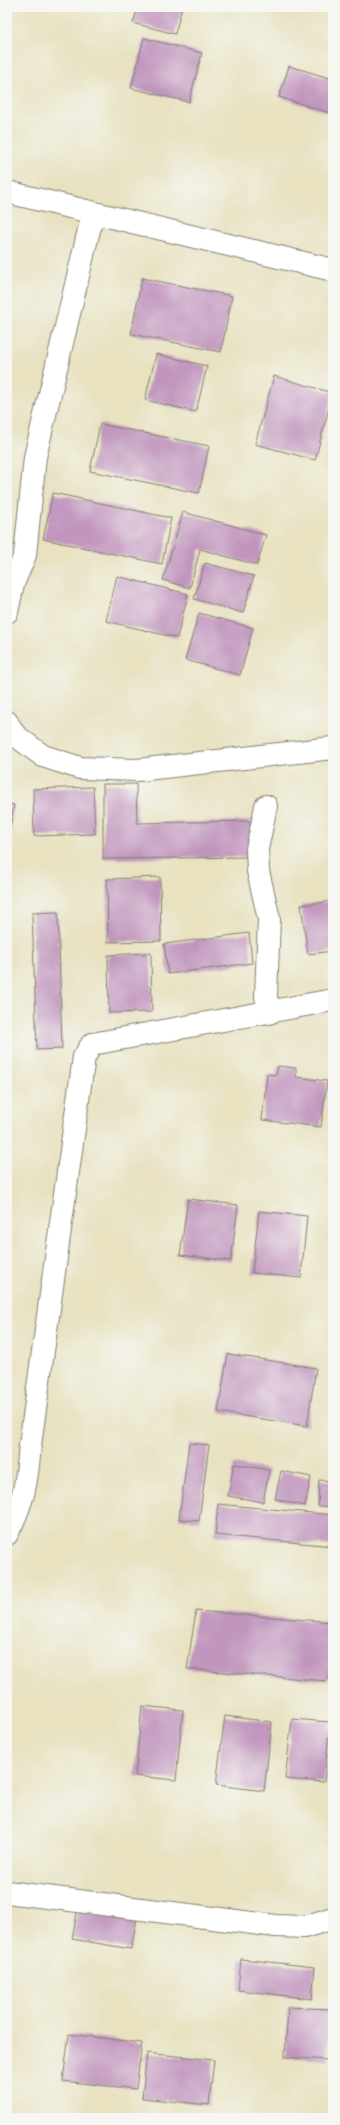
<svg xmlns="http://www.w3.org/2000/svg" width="340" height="2125" font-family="Mali,sans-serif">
  <rect width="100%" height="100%" fill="#f6f6f2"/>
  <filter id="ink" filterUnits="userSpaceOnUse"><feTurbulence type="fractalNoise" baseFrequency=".025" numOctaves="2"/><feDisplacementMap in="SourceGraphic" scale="8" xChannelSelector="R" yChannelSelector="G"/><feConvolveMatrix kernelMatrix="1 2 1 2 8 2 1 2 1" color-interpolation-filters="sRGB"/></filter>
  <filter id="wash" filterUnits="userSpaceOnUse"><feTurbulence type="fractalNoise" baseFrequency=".012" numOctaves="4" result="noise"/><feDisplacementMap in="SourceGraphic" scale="16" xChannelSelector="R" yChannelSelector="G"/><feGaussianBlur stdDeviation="0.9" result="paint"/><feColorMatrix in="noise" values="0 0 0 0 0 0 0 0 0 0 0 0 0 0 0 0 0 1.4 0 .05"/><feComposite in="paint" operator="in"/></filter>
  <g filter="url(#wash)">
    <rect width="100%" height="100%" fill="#e8e2c1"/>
    <g id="blocks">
      <path fill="#c196be" d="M101,7H119L118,11Z
        M138,7H182L175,34L133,23Z
        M144,38L202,53L189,102L131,88Z
        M289,66L333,79V114L279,97Z
        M142,278L232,296L221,352L131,334Z
        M156,354L207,366L196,412L145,400Z
        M274,376L333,393L315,460L255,444Z
        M100,424L209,446L199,493L90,471Z
        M53,493L171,518L162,564L43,539Z
        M183,512L266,535L257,565L200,549L190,588L163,580Z
        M205,563L254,576L243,613L194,599Z
        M117,576L188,594L177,638L106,621Z
        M199,613L253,628L240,675L185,660Z
        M103,784H136L137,823L250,821V857L103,859Z
        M93,787L95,834L34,836L33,789Z
        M7,803L14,805L8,838H7Z
        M160,877L161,941L108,942L107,879Z
        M333,901V951L308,954L301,905Z
        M58,912L62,1049L37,1050L32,913Z
        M249,933L252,963L168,974L164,944Z
        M151,953L152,1012L109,1013L108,955Z
        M278,1066L296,1068V1077L327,1081L321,1127L262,1120L267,1074L276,1075Z
        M188,1199L238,1205L231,1261L180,1255Z
        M259,1211L307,1216L301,1278L252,1273Z
        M228,1354L316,1368L307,1426L218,1412Z
        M189,1443L209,1445L199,1521L179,1519Z
        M234,1464L269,1470L263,1502L228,1496Z
        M281,1471L311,1477L305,1506L275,1499Z
        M319,1480L333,1481V1507L318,1506Z
        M218,1504L333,1515V1546L215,1535Z
        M196,1611L333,1622V1644L327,1681L187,1669Z
        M142,1706L183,1710L176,1780L135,1776Z
        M225,1716L272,1722L264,1791L216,1785Z
        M292,1719L330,1722L324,1782L285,1779Z
        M78,1908L137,1918L131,1949L72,1939Z
        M241,1959L315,1967L312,1999L238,1990Z
        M288,2007L330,2009L327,2060L285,2057Z
        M69,2034L142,2043L136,2089L63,2081Z
        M147,2053L214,2060L209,2105L142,2098Z"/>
    </g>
  </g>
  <g filter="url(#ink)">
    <use href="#blocks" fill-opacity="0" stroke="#827f6e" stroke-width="1"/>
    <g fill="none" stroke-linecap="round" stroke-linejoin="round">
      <g stroke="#827f6e" stroke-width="24">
        <path id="minor" d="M7,192L333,270
          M7,612L13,584L25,555L35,457L93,213
          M7,722L15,735L43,756L80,768L137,770L333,748
          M266,806L257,849L258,871L269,919L266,996L269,1013
          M7,1534C24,1501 27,1482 30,1445L84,1057L92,1044L333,1000
          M7,1892L276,1926L304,1927L333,1918"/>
      </g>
      <use href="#minor" stroke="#fff" stroke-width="22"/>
    </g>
  </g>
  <rect width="340" height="2125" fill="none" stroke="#f6f6f2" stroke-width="24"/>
</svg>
